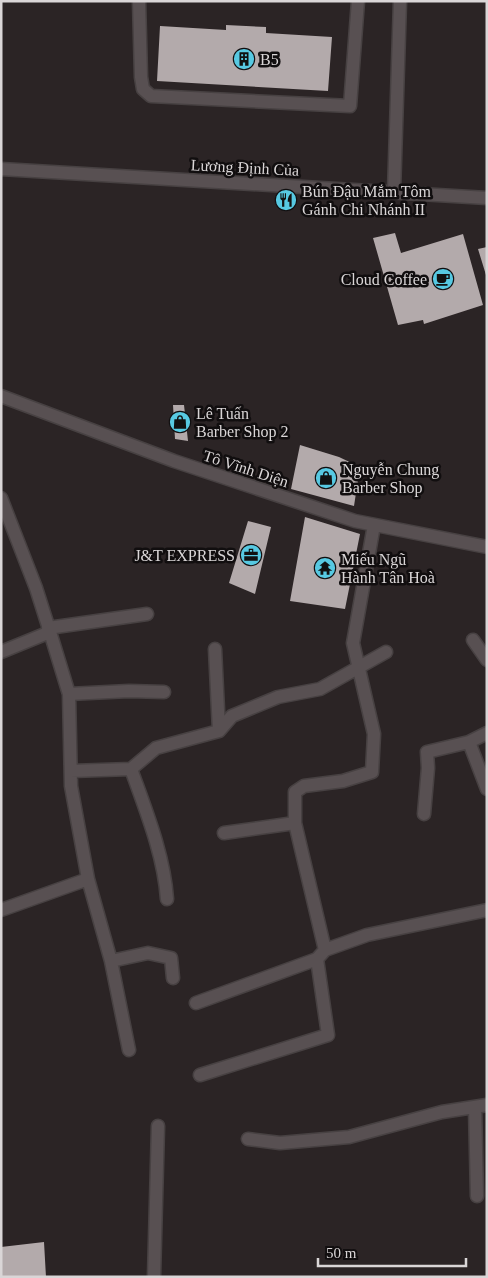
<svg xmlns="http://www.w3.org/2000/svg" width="488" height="1278" font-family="Georgia,serif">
  <rect width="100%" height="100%" fill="#2b2425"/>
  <path fill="#b3aaab" d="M226,25L266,27V33L332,37L328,91L157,81L160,26L226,30Z
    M395,233L401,253L463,234L483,305L424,324L423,320L398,325L373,238Z
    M487,247V274L486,275L478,249Z
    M173,405H184L188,441L175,439Z
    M300,445L339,457L360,467L354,506L291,489Z
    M305,517L360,534L345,609L290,601Z
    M248,521L271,527L255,594L229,583Z
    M44,1242L46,1277H1V1247Z"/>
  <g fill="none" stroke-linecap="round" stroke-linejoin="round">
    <g stroke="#474142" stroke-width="15">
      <path id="minor" d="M139,1L141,77L143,89L151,96L350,106L358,1
        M1,169L487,198
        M394,192L400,1
        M1,396L174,461L355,521L487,547
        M1,498L36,588L50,632L1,652
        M48,628L147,614
        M50,632L69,694L71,786L88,879L111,961L148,953L171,958L173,978
        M473,640L487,660
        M215,649L219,731
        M69,694L129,691L164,692
        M469,742L487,733
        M131,769C146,811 164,855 167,899
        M71,771L131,769L156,748L219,731L232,716L278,697L320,689L386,652
        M424,814L428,768L427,752L469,742L487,789
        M224,833L295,823
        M1,910L88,879
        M325,950L295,823V792L304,786L343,781L372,772L374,734L353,643L374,525
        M111,961L129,1050
        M196,1003L317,959L325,950L367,935L487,910
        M200,1075L328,1035L317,959
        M475,1107L477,1196
        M248,1139L280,1143L349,1137L442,1112L487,1105
        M154,1277L158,1126"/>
    </g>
    <use href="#minor" stroke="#585052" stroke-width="12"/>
  </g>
  <defs>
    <g id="building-disc" transform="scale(1.125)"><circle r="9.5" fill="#57c9e2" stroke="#110e0f"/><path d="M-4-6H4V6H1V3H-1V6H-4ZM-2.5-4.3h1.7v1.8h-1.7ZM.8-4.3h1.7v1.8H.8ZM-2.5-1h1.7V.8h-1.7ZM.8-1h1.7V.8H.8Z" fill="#111"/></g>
    <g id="restaurant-disc" transform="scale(1.125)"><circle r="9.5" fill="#57c9e2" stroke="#110e0f"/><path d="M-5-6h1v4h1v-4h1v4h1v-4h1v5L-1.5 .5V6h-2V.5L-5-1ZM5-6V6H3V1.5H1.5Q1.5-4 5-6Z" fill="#111"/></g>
    <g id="cafe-disc" transform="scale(1.125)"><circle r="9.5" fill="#57c9e2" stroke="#110e0f"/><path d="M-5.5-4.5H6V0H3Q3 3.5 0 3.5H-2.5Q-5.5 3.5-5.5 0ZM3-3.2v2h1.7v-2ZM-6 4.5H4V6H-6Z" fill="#111"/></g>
    <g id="shop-disc" transform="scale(1.125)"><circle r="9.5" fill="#57c9e2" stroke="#110e0f"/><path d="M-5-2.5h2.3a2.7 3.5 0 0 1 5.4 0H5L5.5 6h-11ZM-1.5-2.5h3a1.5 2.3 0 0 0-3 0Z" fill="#111"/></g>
    <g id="office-disc" transform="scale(1.125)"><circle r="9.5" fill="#57c9e2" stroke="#110e0f"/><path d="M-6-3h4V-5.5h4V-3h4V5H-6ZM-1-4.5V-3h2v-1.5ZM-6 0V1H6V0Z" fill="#111"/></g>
    <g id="temple-disc" transform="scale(1.125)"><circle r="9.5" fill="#57c9e2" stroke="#110e0f"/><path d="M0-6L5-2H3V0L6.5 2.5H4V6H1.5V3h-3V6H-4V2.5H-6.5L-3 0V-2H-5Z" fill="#111"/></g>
  </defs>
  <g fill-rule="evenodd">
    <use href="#building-disc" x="244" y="59"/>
    <use href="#restaurant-disc" x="286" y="200"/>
    <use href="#cafe-disc" x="443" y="279"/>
    <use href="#shop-disc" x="180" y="422"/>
    <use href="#shop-disc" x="326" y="478"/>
    <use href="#office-disc" x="251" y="555"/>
    <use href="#temple-disc" x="325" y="568"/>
  </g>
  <g text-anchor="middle" stroke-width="5" stroke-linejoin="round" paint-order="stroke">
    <g font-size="16" fill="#dad6d7" stroke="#110e0f" text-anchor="start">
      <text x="260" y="65">B5</text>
      <text x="302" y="197">Bún Đậu Mắm Tôm<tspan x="302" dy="18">Gánh Chi Nhánh II</tspan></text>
      <text x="427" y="285" text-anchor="end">Cloud Coffee</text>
      <text x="196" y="419">Lê Tuấn<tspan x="196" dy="18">Barber Shop 2</tspan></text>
      <text x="342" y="475">Nguyễn Chung<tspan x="342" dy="18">Barber Shop</tspan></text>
      <text x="235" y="561" text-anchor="end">J&amp;T EXPRESS</text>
      <text x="341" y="565">Miếu Ngũ<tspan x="341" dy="18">Hành Tân Hoà</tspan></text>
    </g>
    <g font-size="16" fill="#dad6d7" stroke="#110e0f">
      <text transform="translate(245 167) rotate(3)" y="6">Lương Định Của</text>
      <text transform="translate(246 468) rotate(18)" y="6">Tô Vĩnh Diện</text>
    </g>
  </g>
  <rect width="488" height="1278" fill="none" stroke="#dad6d7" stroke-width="5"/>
  <path d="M318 1258v8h148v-8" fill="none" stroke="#dad6d7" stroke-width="2.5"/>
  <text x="326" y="1258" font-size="15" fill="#dad6d7" stroke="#110e0f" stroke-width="4" paint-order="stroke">50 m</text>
</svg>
